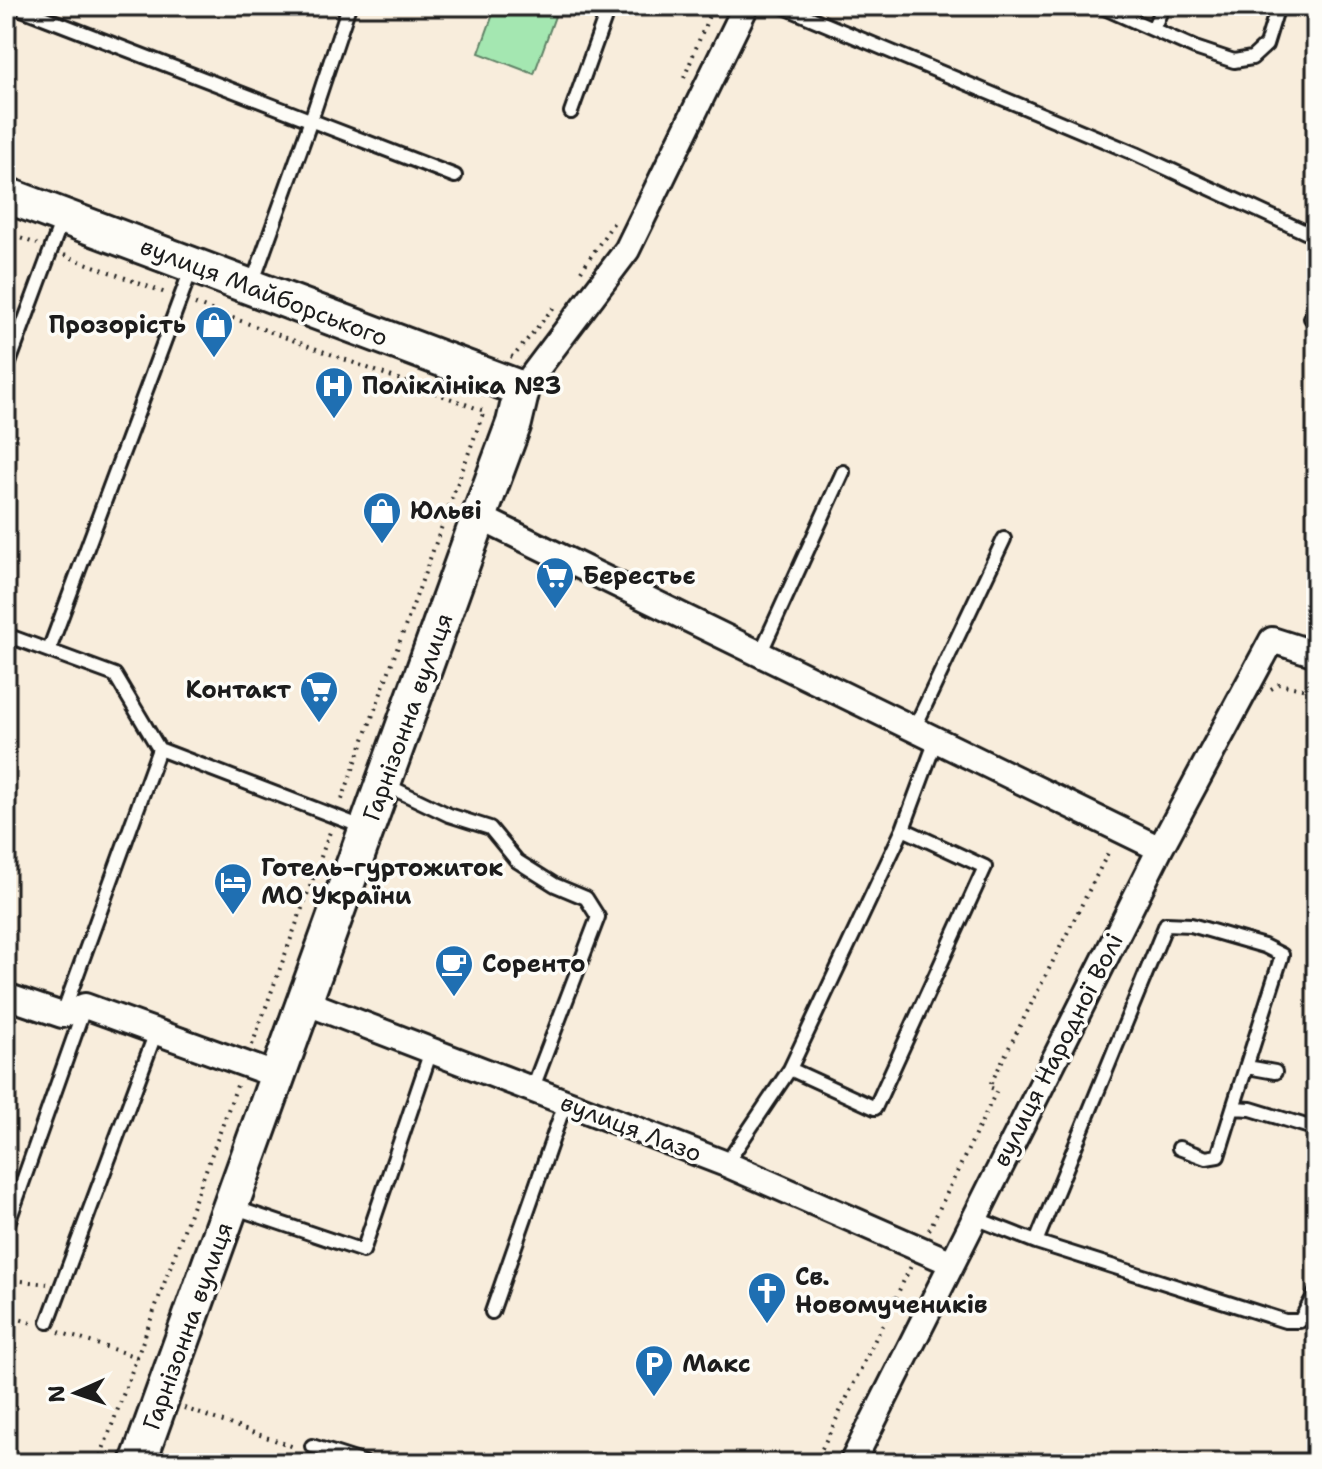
<svg xmlns="http://www.w3.org/2000/svg" width="1322" height="1469" font-family="'Shantell Sans',sans-serif">
  <rect width="100%" height="100%" fill="#f8eddc"/>
  <filter id="ink" filterUnits="userSpaceOnUse"><feTurbulence type="fractalNoise" baseFrequency=".0125" numOctaves="2"/><feDisplacementMap in="SourceGraphic" scale="16" xChannelSelector="R" yChannelSelector="G"/><feConvolveMatrix kernelMatrix="1 2 1 2 8 2 1 2 1" color-interpolation-filters="sRGB"/></filter>
  <g filter="url(#ink)">
    <path fill="#a4e7b1" stroke="#608266" stroke-width="2" d="M496,6H528L555,16L534,74L479,53Z"/>
    <g fill="none" stroke-linecap="round" stroke-linejoin="round">
      <g stroke="#1c1c1c" stroke-width="18">
        <path id="lane" d="M14,6L455,176
          M727,6L743,12
          M782,6L1136,154L1316,237
          M1100,6L1195,48L1234,61L1252,58L1266,45L1278,6
          M1153,29L1163,6
          M571,112L609,6
          M252,284L311,120L349,6
          M1311,318L1316,307
          M6,371L62,220
          M6,635L115,675L159,749L365,828
          M49,650L192,267
          M760,654L843,472
          M914,729L1004,539
          M384,784L449,815L490,828L517,861L555,885L586,898L598,917L532,1090
          M63,1013L159,749
          M1247,1067L1275,1072
          M790,1069L903,829
          M1179,1148L1206,1158L1218,1156L1233,1108
          M726,1164L790,1069L875,1108L985,867L903,829L936,740
          M233,1207L363,1251L431,1051
          M975,1218L1036,1242L1285,1321H1300L1316,1292
          M6,1229L85,1006
          M1036,1242L1166,924L1191,925L1264,946L1282,955L1233,1108L1251,1109L1316,1129
          M492,1312L565,1103
          M48,1322L156,1032
          M312,1446L365,1463"/>
      </g>
      <g stroke="#1c1c1c" stroke-width="30">
        <path id="street" d="M522,389L627,250L746,6
          M479,517L1160,849
          M6,996L62,1015L85,1006L278,1076
          M305,1002L726,1164L952,1263
          M852,1463L1160,849L1272,640L1316,654"/>
      </g>
      <g stroke="#1c1c1c" stroke-width="40">
        <path id="secondary" d="M6,195L522,389L514,423L479,517L138,1463"/>
      </g>
      <path stroke="#1c1c1c" stroke-width="4" stroke-dasharray="2 6" stroke-linecap="butt" d="M684,78L712,8
        M6,233L37,244
        M64,255L168,294
        M581,271L614,222
        M195,304L484,411L340,805
        M511,356L513,357L554,307
        M1271,689L1279,684L1316,692
        M252,1045L330,832
        M929,1230L997,1090L989,1087L1110,849
        M6,1279L47,1284
        M6,1315L32,1323
        M59,1332L137,1357
        M184,1408L297,1448
        M98,1463L238,1083
        M815,1463L911,1266"/>
      <use href="#lane" stroke="#fdfcf7" stroke-width="12"/>
      <use href="#street" stroke="#fdfcf7" stroke-width="24"/>
      <use href="#secondary" stroke="#fdfcf7" stroke-width="34"/>
    </g>
  </g>
  <defs>
    <g id="shop-pin" transform="scale(2)"><path d="M0 17L-7.5 6A9.5 9.5 0 1 1 7.5 6Z" fill="#1f6fb2" stroke="#fdfcf7"/><path d="M-5-2.5h2.3a2.7 3.5 0 0 1 5.4 0H5L5.5 6h-11ZM-1.5-2.5h3a1.5 2.3 0 0 0-3 0Z" fill="#fff"/></g>
    <g id="hospital-pin" transform="scale(2)"><path d="M0 17L-7.5 6A9.5 9.5 0 1 1 7.5 6Z" fill="#1f6fb2" stroke="#fdfcf7"/><path d="M-5-5h3v3.5h4V-5h3V5h-3V1.5h-4V5h-3Z" fill="#fff"/></g>
    <g id="supermarket-pin" transform="scale(2)"><path d="M0 17L-7.5 6A9.5 9.5 0 1 1 7.5 6Z" fill="#1f6fb2" stroke="#fdfcf7"/><path d="M-6-5.5h2.5l.6 2H6L4.5 2H-2.5L-4.4-4H-6ZM-1.5 3.2a1.3 1.3 0 1 0 .1 0ZM3 3.2a1.3 1.3 0 1 0 .1 0Z" fill="#fff"/></g>
    <g id="hotel-pin" transform="scale(2)"><path d="M0 17L-7.5 6A9.5 9.5 0 1 1 7.5 6Z" fill="#1f6fb2" stroke="#fdfcf7"/><path d="M-6-4.5h1.5V1H6V5H4.5V3h-9V5H-6ZM-4 0a1.8 1.8 0 1 1 3.6 0ZM.5 0V-2.5h3Q6-2.5 6 0Z" fill="#fff"/></g>
    <g id="cafe-pin" transform="scale(2)"><path d="M0 17L-7.5 6A9.5 9.5 0 1 1 7.5 6Z" fill="#1f6fb2" stroke="#fdfcf7"/><path d="M-5.5-4.5H6V0H3Q3 3.5 0 3.5H-2.5Q-5.5 3.5-5.5 0ZM3-3.2v2h1.7v-2ZM-6 4.5H4V6H-6Z" fill="#fff"/></g>
    <g id="church-pin" transform="scale(2)"><path d="M0 17L-7.5 6A9.5 9.5 0 1 1 7.5 6Z" fill="#1f6fb2" stroke="#fdfcf7"/><path d="M-1.2-6h2.4v3.5h3.3v2.4h-3.3V6h-2.4V-.1h-3.3v-2.4h3.3Z" fill="#fff"/></g>
    <g id="parking-pin" transform="scale(2)"><path d="M0 17L-7.5 6A9.5 9.5 0 1 1 7.5 6Z" fill="#1f6fb2" stroke="#fdfcf7"/><path d="M-3.5-5.5H1a3.5 3.5 0 0 1 0 7H-1V5.5H-3.5ZM-1-3.4V-.6H.8a1.4 1.4 0 0 0 0-2.8Z" fill="#fff"/></g>
  </defs>
  <g fill-rule="evenodd">
    <use href="#shop-pin" x="214" y="325"/>
    <use href="#hospital-pin" x="334" y="386"/>
    <use href="#shop-pin" x="382" y="511"/>
    <use href="#supermarket-pin" x="555" y="576"/>
    <use href="#supermarket-pin" x="319" y="690"/>
    <use href="#hotel-pin" x="233" y="882"/>
    <use href="#cafe-pin" x="454" y="964"/>
    <use href="#church-pin" x="767" y="1291"/>
    <use href="#parking-pin" x="654" y="1364"/>
  </g>
  <g text-anchor="middle" stroke-width="7" stroke-linejoin="round" paint-order="stroke">
    <g font-size="24" fill="#1c1c1c" stroke="#fdfcf7">
      <text transform="translate(264 292) rotate(21)" y="8">вулиця Майборського</text>
      <text transform="translate(408 717) rotate(-70)" y="8">Гарнізонна вулиця</text>
      <text transform="translate(1058 1050) rotate(-63)" y="8">вулиця Народної Волі</text>
      <text transform="translate(631 1128) rotate(21)" y="8">вулиця Лазо</text>
      <text transform="translate(188 1326) rotate(-70)" y="8">Гарнізонна вулиця</text>
    </g>
    <g font-size="24" font-weight="bold" fill="#1c1c1c" stroke="#fdfcf7" text-anchor="start">
      <text x="186" y="333" text-anchor="end">Прозорість</text>
      <text x="362" y="394">Поліклініка №3</text>
      <text x="410" y="519">Юльві</text>
      <text x="583" y="584">Берестьє</text>
      <text x="291" y="698" text-anchor="end">Контакт</text>
      <text x="261" y="876">Готель-гуртожиток<tspan x="261" dy="28">МО України</tspan></text>
      <text x="482" y="972">Соренто</text>
      <text x="795" y="1285">Св.<tspan x="795" dy="28">Новомучеників</tspan></text>
      <text x="682" y="1372">Макс</text>
    </g>
  </g>
  <rect width="1322" height="1469" fill="none" stroke="#fdfcf7" stroke-width="32"/>
  <rect x="16" y="16" width="1290" height="1437" fill="none" stroke="#1c1c1c" stroke-width="3" filter="url(#ink)"/>
  <g transform="translate(76 1393) rotate(267)" stroke="#fdfcf7" stroke-width="6" paint-order="stroke">
  <path d="M0-6L14 30L0 20L-14 30Z" fill="#1c1c1c"/>
  <text y="-12" font-size="22" font-weight="bold" text-anchor="middle" fill="#1c1c1c">N</text>
  </g>
</svg>
